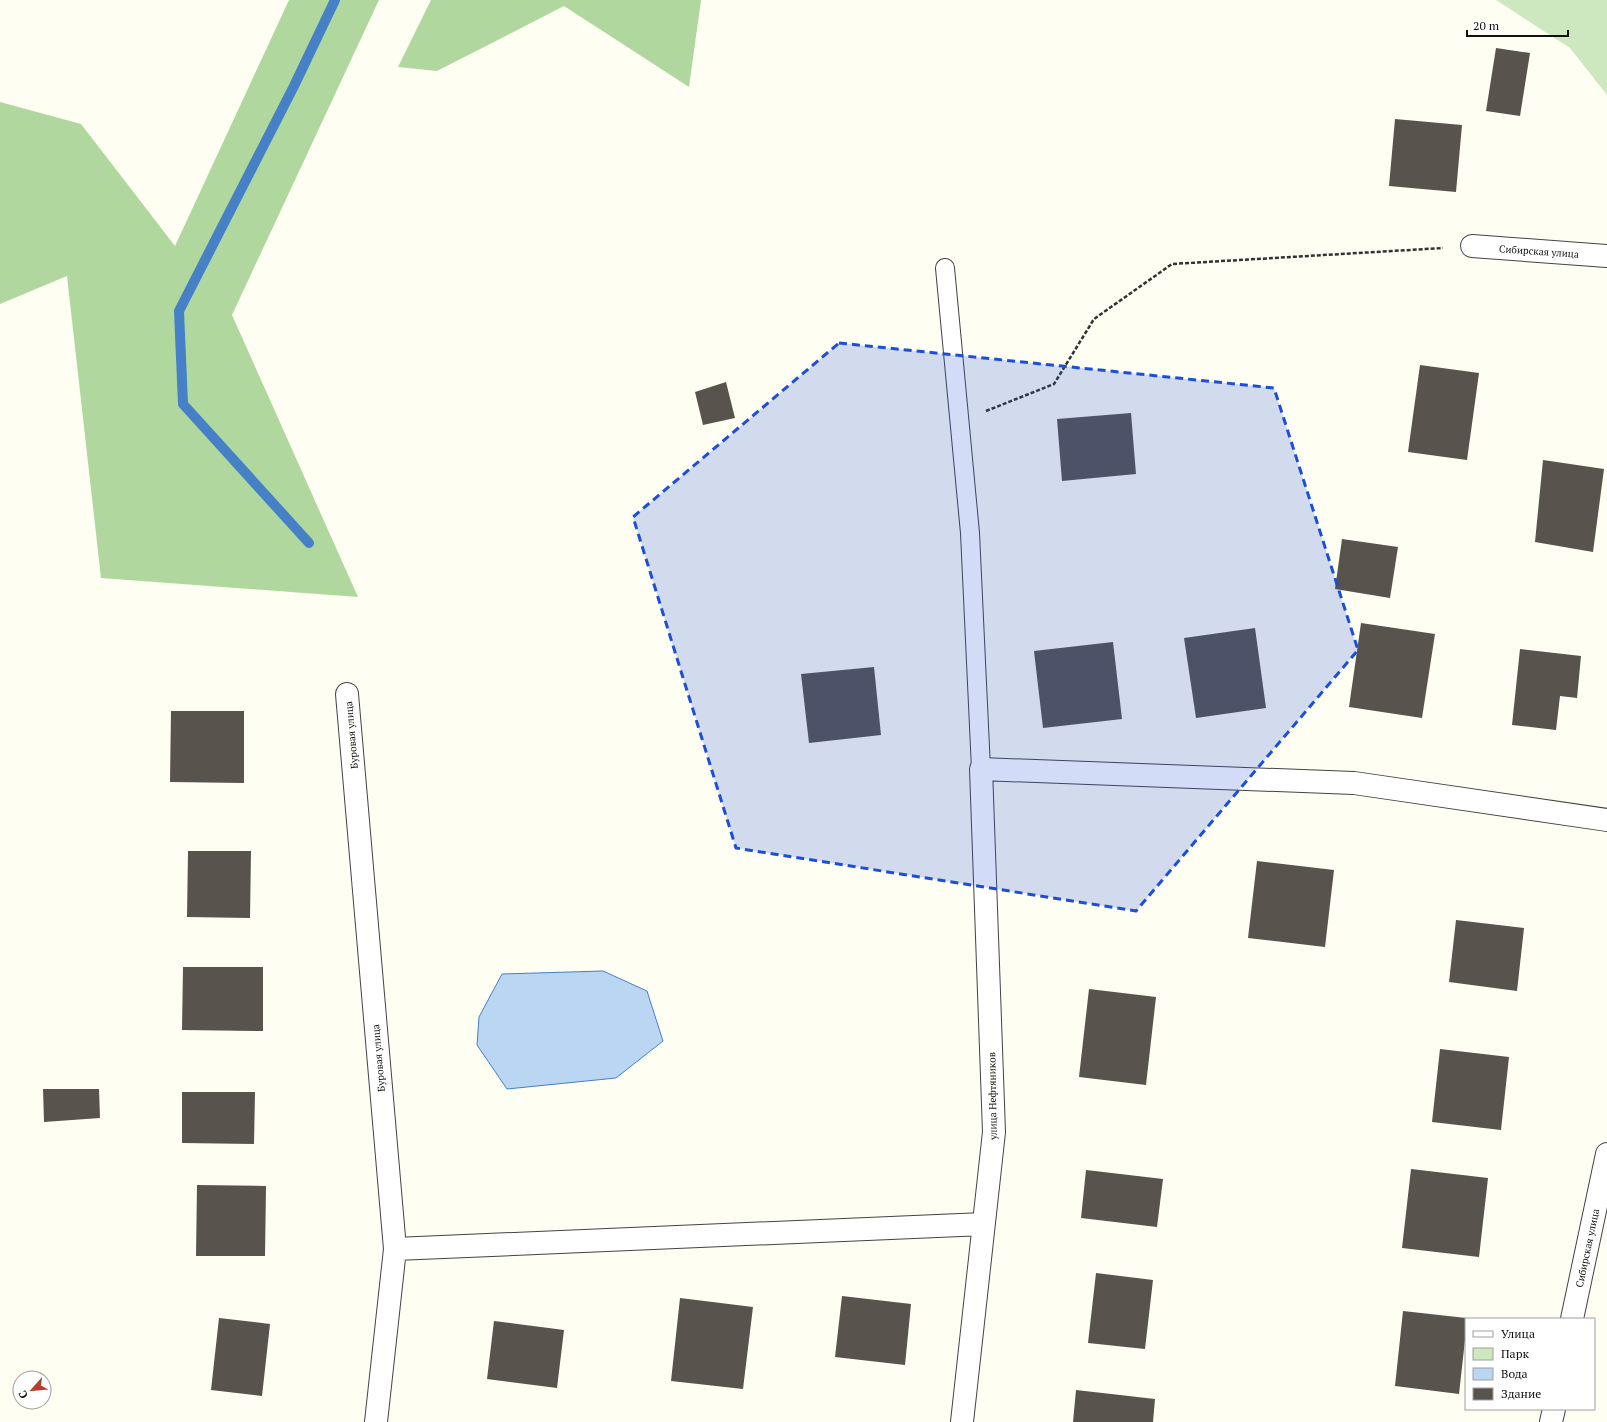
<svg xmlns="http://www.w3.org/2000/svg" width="1607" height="1422" font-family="'PT Serif',serif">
  <rect width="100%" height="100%" fill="#fefef3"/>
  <path fill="#cde8be" d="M1496,0H1607V95L1570,48Z"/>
  <path fill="#b0d89e" d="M289,0H379L232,315L358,597L101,578L67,276L0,304V102L81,124L175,246Z
    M431,0H701L689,87L564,6L437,71L398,67Z"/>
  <path fill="#bbd6f3" stroke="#4680c6" d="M603,971L647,991L663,1041L616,1078L507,1089L477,1045L479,1017L502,974Z"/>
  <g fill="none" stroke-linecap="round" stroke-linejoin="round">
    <path stroke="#4680c6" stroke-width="10" d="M309,543L183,404L179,311L294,86L335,0"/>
  </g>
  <path fill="#58534d" d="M1496,48L1530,53L1520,116L1486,111Z
    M1395,119L1462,125L1456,192L1389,186Z
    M1420,365L1479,373L1467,460L1408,452Z
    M726,382L735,418L703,425L695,392Z
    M1131,413L1136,474L1062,481L1057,419Z
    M1543,460L1604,469L1593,552L1535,542Z
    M1342,539L1398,547L1390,598L1335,589Z
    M1361,623L1435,634L1422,718L1349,707Z
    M1255,628L1266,708L1196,718L1184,638Z
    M1113,642L1122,719L1043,728L1034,651Z
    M1520,649L1581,656L1577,698L1560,696L1556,730L1512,725Z
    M874,667L881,735L809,743L801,674Z
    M171,711H244V783L170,782Z
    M188,851H251L250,918L187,917Z
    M1257,861L1334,870L1325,947L1248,938Z
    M1456,920L1524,928L1517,991L1449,982Z
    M183,967H263V1031L182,1030Z
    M1089,989L1156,997L1146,1085L1079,1077Z
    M1440,1049L1509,1057L1501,1130L1432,1122Z
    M43,1089H99L100,1118L44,1122Z
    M182,1092H255L254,1144L182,1143Z
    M1411,1169L1488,1178L1479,1257L1402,1248Z
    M1086,1170L1163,1179L1157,1227L1081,1218Z
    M197,1185L266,1186L265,1256H196Z
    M1096,1273L1153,1280L1145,1349L1088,1343Z
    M842,1296L911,1304L905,1365L835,1357Z
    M680,1298L753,1307L743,1389L671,1381Z
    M1403,1311L1466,1318V1331L1459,1394L1395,1386Z
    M219,1318L270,1324L262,1396L211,1390Z
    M494,1321L564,1330L557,1388L487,1379Z
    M1076,1390L1155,1399L1153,1422H1073Z"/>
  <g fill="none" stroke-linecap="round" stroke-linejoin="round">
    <g stroke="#434343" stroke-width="20">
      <path id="lane" d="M945,268L970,533L981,769"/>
    </g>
    <g stroke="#434343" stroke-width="24">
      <path id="street" d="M1472,246L1607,256
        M347,694L395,1249L376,1422
        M395,1249L984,1224
        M1572,1319L1607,1154
        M962,1422L994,1132L981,769L1354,783L1607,820
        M1551,1422L1554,1409"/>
    </g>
    <path stroke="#323232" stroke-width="2.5" stroke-dasharray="4 2" stroke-linecap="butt" d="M986,411L1054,384L1094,319L1172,264L1443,248"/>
    <use href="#lane" stroke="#fff" stroke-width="18"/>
    <use href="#street" stroke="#fff" stroke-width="22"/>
  </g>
  <path fill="#1d4ed8" fill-opacity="0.2" stroke="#1d4ed8" stroke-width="3" stroke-dasharray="8 5" stroke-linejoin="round" d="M839,343L1274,388L1358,650L1136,911L736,848L633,517Z"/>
  <g text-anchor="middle" stroke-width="4" stroke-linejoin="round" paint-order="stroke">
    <g font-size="10" fill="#101010" stroke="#fff">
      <text transform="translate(1539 251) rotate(4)" y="4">Сибирская улица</text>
      <text transform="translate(351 735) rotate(-95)" y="4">Буровая улица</text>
      <text transform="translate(378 1058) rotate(-95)" y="4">Буровая улица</text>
      <text transform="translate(992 1096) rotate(-91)" y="4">улица Нефтяников</text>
      <text transform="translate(1587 1248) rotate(-78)" y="4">Сибирская улица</text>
    </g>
  </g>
  <rect x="1465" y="1318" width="130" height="92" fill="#ffffff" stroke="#9f9f9f"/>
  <rect x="1473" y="1331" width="20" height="6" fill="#ffffff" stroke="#9f9f9f"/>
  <text x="1501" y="1338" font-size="12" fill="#101010">Улица</text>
  <rect x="1473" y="1348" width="20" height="12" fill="#cde8be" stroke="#9f9f9f"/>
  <text x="1501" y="1358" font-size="12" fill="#101010">Парк</text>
  <rect x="1473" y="1368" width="20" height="12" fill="#bbd6f3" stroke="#9f9f9f"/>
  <text x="1501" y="1378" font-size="12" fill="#101010">Вода</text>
  <rect x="1473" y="1388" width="20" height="12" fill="#58534d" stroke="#9f9f9f"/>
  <text x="1501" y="1398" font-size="12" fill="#101010">Здание</text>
  <g transform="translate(32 1390) rotate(243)"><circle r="19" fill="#ffffff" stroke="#9f9f9f"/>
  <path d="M0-3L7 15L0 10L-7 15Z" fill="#b93d2f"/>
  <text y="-6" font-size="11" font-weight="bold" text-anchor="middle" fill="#101010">С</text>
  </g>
  <path d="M1467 30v6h101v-6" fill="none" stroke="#101010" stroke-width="2"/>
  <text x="1473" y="30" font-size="12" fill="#101010" stroke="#ffffff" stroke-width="3" paint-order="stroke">20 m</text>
</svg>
